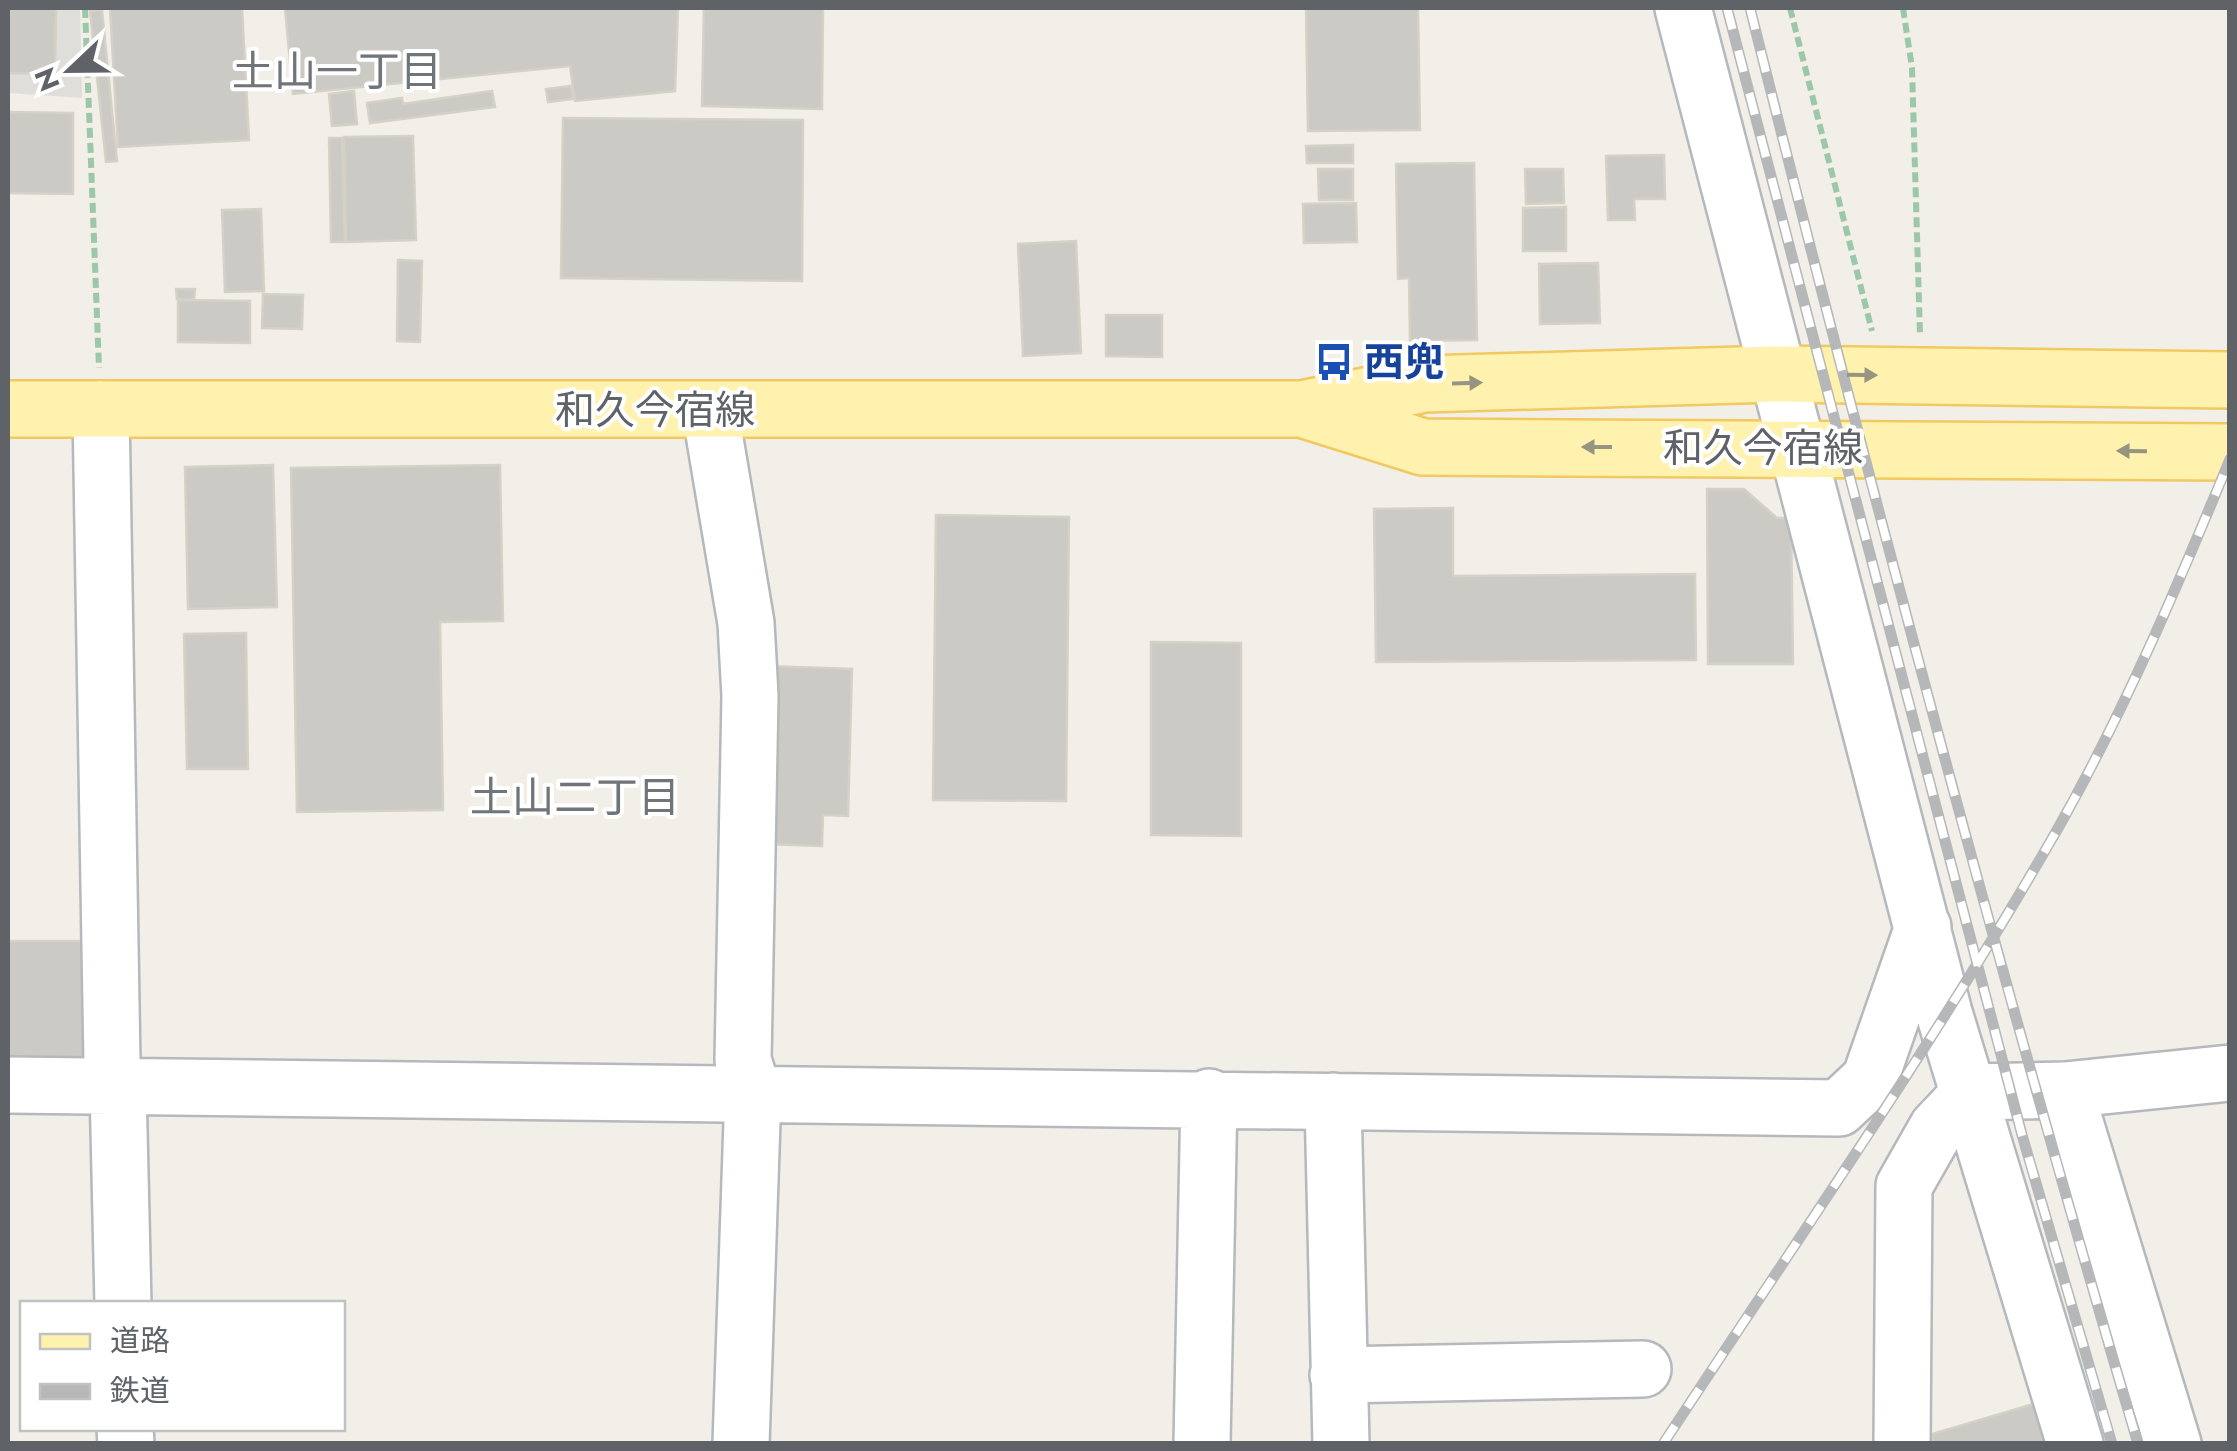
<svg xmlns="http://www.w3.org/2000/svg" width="2237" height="1451" font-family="Jost,'Noto Sans JP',sans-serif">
  <rect width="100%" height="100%" fill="#f1efe8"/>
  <path fill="#e0deda" d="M8,8H80L82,98L8,93Z"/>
  <path fill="#cccac5" stroke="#d6d1c6" stroke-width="2.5" d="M8,8H56L55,74L8,73Z
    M110,8H242L249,140L118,147Z
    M285,8H678L675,91L575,101L570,66L293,94Z
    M704,8H823L822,109L702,106Z
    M1306,8H1418L1420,130L1308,131Z
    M102,10L117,161L106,162L90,11Z
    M571,86L573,99L548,102L546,89Z
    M354,91L357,124L332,126L329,94Z
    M492,91L495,107L370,123L367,103L402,98L403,104Z
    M8,112L73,113V194L8,193Z
    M563,118L803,120L802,281L561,278Z
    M413,136L416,240L346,242L344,137Z
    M329,138H342L345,242H331Z
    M1353,145V163H1307L1306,146Z
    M1664,155L1665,199H1634L1635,220H1608L1606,156Z
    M1474,163L1477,340L1410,341L1409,278L1398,279L1396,164Z
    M1318,169H1353V200H1319Z
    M1525,169H1563L1564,203L1526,204Z
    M1356,203L1357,242L1304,243L1303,204Z
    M1566,207V251H1523V208Z
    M261,209L264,291L225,292L222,210Z
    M1076,241L1081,353L1023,356L1018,244Z
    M398,260L422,261L420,342L397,341Z
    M1598,263L1600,323L1540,324L1539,264Z
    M176,289H195L194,300L177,299Z
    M263,294L303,295L302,329L262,328Z
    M178,300L250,301V343L178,342Z
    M1106,315H1162V357L1106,356Z
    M273,465L277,607L188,609L185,467Z
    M500,465L503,621L440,622L443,810L297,812L291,468Z
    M1707,489H1744L1777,518H1791L1793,664H1708Z
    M1453,508V576L1695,574L1696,660L1376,662L1374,509Z
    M936,515L1069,517L1066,801L933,800Z
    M246,633L248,769H187L184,634Z
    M1151,642L1241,643V836L1151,835Z
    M765,666L852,669L848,816L823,815L822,846L760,844Z
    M8,941H96L95,1058L8,1057Z
    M2040,1402L2053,1444H1934L1932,1434Z"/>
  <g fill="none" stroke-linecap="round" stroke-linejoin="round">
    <g stroke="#b5b8bc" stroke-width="60">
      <path id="minor" d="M1683,8L1944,1013L2075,1444
        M101,409L112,1063L118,1086L123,1304
        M710,410L746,623L750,696L743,1060L753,1092L741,1444
        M8,1085L1839,1108L1870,1079L1923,927
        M2065,1090L2173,1444
        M1333,1101L1341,1444
        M1338,1375L1643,1369
        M125,1428L126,1444
        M1202,1444L1209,1097
        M1902,1444L1904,1186L1937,1128L1971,1092L2065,1090L2230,1073"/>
    </g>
    <g stroke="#f2c960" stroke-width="60">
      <path id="major" d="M8,409H1302L1424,384L1775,374L2230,380
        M1305,410L1423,447L2230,452"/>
    </g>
    <path stroke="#9cc7a9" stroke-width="6" stroke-dasharray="10 5" stroke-linecap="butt" d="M85,8L99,368
      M1790,8L1872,331
      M1903,8L1912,68L1920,335"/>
    <use href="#minor" stroke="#fff" stroke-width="55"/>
    <use href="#major" stroke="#fff2af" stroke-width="55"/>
    <g stroke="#b6b7b8" stroke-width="11">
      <path id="rail" d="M1727,8L2022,1135L2112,1444
        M1750,8C1870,489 1998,968 2138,1444
        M1663,1444C1796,1241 1936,1041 2057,830C2124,712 2178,585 2230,459"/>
    </g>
    <use href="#rail" stroke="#fff" stroke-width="8" stroke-dasharray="22" stroke-linecap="butt"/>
  </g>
  <defs><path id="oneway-solid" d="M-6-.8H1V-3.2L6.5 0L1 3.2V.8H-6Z" transform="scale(2.5)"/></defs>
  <g fill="#979581">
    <use href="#oneway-solid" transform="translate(1862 375) rotate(1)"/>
    <use href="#oneway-solid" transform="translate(1467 383) rotate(-2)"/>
    <use href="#oneway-solid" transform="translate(1597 447) rotate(-180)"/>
    <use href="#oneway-solid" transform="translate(2132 451) rotate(-179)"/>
  </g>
  <defs>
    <g id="bus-bare" transform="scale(3)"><path d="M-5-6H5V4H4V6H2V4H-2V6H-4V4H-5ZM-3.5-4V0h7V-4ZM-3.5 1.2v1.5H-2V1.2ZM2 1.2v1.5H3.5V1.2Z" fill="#1a4fb4" stroke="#fff" stroke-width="2.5" paint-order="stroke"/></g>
  </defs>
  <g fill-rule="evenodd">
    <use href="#bus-bare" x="1334" y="362"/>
  </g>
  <g text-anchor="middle" stroke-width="8" stroke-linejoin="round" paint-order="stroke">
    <g font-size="40" font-weight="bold" fill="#164399" stroke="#fff" text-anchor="start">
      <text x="1364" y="376">西兜</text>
    </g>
    <g font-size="40" fill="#5f6368" stroke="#fff">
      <text x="655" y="424">和久今宿線</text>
      <text x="1763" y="462">和久今宿線</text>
    </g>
    <g font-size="42" fill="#70757a" stroke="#fff">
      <text x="337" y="86">土山一丁目</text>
      <text x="575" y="812">土山二丁目</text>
    </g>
  </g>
  <rect width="2237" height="1451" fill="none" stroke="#5f6368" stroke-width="20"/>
  <rect x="20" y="1301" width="325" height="130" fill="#ffffff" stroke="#bfc1c3" stroke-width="2.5"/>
  <rect x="40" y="1334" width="50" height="15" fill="#fff2af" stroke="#bfc1c3" stroke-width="2.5"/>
  <text x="110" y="1351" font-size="30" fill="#5f6368">道路</text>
  <rect x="40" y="1384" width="50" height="15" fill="#b6b7b8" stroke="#bfc1c3" stroke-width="2.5"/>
  <text x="110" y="1401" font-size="30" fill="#5f6368">鉄道</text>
  <g transform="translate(70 70) rotate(248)" stroke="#ffffff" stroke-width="8" paint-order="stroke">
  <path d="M0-8L18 38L0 25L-18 38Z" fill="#5f6368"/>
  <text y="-15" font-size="28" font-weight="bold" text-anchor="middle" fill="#5f6368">N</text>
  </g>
</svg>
